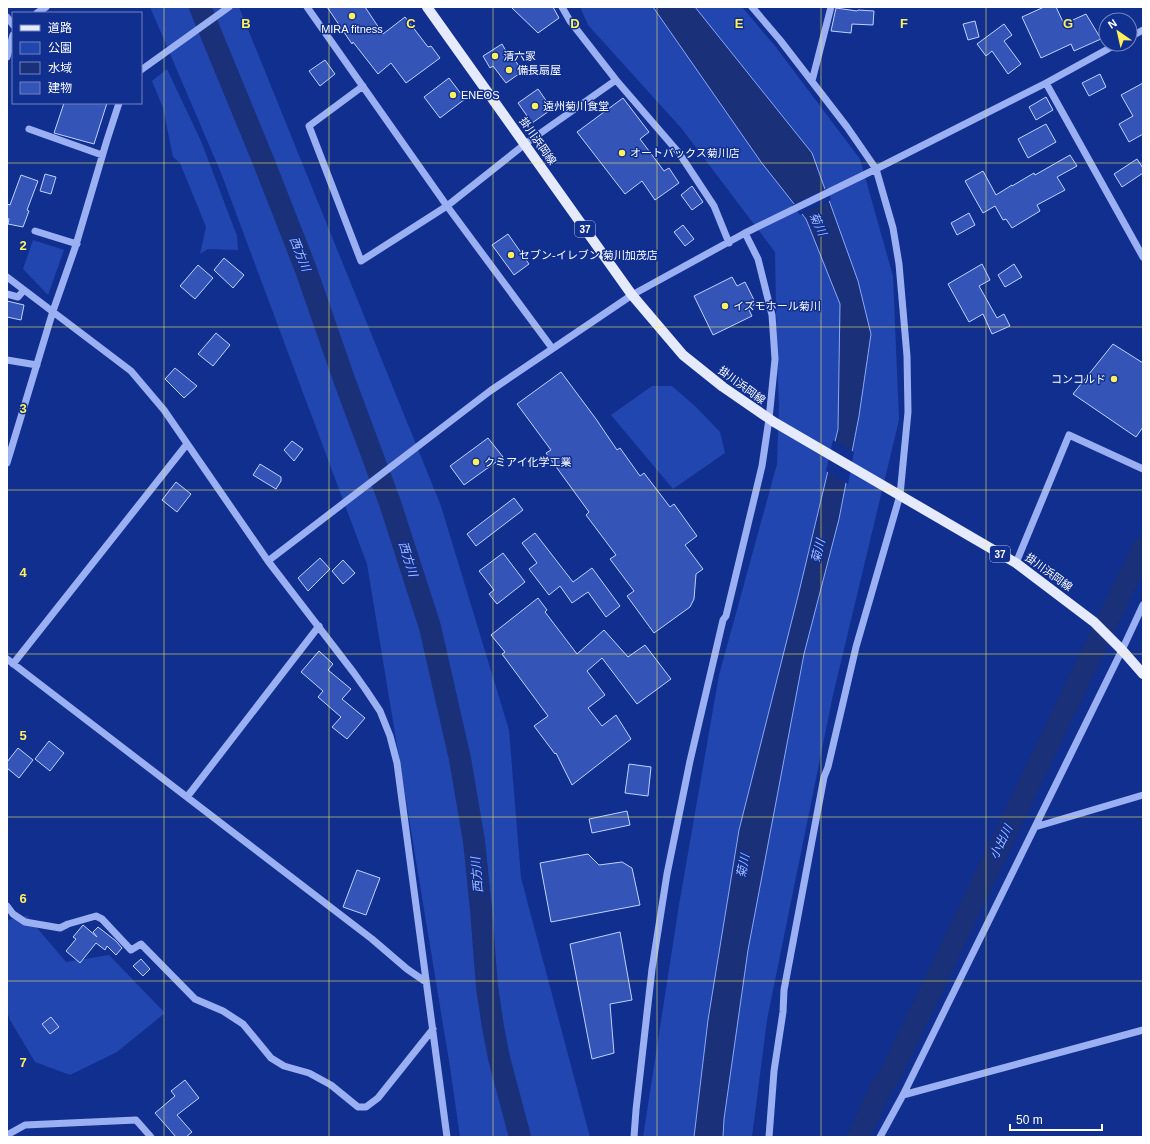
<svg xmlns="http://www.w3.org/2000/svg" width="1150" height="1144" font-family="Arial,'Noto Sans JP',sans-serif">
  <rect width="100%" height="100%" fill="#102f8f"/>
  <path fill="#2246af" d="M150,7H239L441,506L509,730L521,878L590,1137H460L450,1067L367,564L221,173Z
    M580,7H742L775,46L860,159L893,276L899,420L833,695L767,1020L752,1137H643L679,905L719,675L777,464L779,406L777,361L775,252L682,129L588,25Z
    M167,69L201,141L237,236L238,250L208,249L200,254L206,227L180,163L173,157L163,108L152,81Z
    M33,240L64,250L48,295L23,269Z
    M652,386H672L696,407L720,432L725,453L673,489L611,415Z
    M27,916L66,962L109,955L165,1013L117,1052L70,1075L35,1062L10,1020L7,1012V920Z"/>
  <path fill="#1a3079" stroke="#8ba8f6" d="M653,7H695L812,153L858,281L871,334L859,416L839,519L804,654L748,950L724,1119L723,1137H694L708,1020L739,830L798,596L838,429L840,304L806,219L761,162Z"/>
  <path fill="#102f8f" d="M827,188L831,200L800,215L792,205Z
    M833,440L854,452L848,484L826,471Z"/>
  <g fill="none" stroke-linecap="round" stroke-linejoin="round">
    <path stroke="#1a3079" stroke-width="22" d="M200,7L263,160L305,267L345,382L390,503L430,627L460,759L474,841L481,909L487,987L493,1027L499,1058L520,1137
      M858,1137L882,1086L887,1081C973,904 1056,725 1143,548"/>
  </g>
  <path fill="#3455b7" stroke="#c1d1fd" d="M327,7H365L383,34L405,17L428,47L431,46L440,58L406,83L391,63L378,74L353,42L352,44Z
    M511,7H553L559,18L538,33Z
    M1044,7H1056L1064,24L1086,14L1101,39L1074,51L1071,44L1041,58L1022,17Z
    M836,8L857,11L858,10L874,11L873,25L852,24L851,33L831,31Z
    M975,21L979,37L968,40L963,24Z
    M1004,24L1012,35L1004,41L1021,64L1008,74L992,51L986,56L977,44Z
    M502,44L511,60L513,58L523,71L506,83L493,66L490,68L483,56Z
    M325,60L335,74L320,86L309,71Z
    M1100,74L1106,87L1089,96L1082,83Z
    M449,78L465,99L440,118L424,97Z
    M1143,83V134L1129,142L1119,124L1133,116L1121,95Z
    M538,89L552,109L532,123L518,103Z
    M1046,97L1053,110L1036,120L1029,107Z
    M623,98L649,132L640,139L664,171L669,168L679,183L655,200L642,181L625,194L577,132Z
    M64,103H107L94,144L54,133Z
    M1046,124L1056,142L1028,158L1018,139Z
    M1070,155L1077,166L1057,177L1065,190L1037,205L1040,211L1012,228L1006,219L1003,220L995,206L983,213L965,181L983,171L996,195L1012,185V186L1034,173L1035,175Z
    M1137,159L1143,168V173L1122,187L1114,174Z
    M45,174L56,177L51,194L40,191Z
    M21,175L38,181L27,210L29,211L23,227L8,224L9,219L7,218V204L10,205Z
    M692,186L703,202L692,210L681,195Z
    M969,213L975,225L957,235L951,223Z
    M683,225L694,239L685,246L674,232Z
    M508,234L529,264L514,275L492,245Z
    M224,258L244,275L233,288L214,270Z
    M982,264L990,280L979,286L997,318L1004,314L1010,326L992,334L983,314L969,322L948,284Z
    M1014,264L1022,277L1005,287L998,275Z
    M198,265L213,278L195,299L180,286Z
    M732,277L737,286L745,282L756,304L748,308L752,316L713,335L694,296Z
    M7,301L24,305L21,320L7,317Z
    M216,333L230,345L213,366L198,354Z
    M1113,344L1143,363V427L1136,437L1073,394Z
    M175,368L197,386L184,398L165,379Z
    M561,372L596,419L617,450L620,448L640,476L644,473L670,507L674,504L697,536L685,545L703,569L696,574L694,599L690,607L654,633L627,596L634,591L610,559L616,555L586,515L589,512L546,453L551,450L517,404Z
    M488,438L503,457L464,485L450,466Z
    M292,441L303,449L294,461L284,450Z
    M260,464L281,477V481L276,489L253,475Z
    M176,482L191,494L177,512L162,500Z
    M514,498L523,510L476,546L467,534Z
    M535,533L573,582L592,568L620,606L606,617L588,592L572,603L560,586L549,595L529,569L537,563L522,543Z
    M503,553L525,582L497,604L489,594L494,590L479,571Z
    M320,558L330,569L308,591L298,578Z
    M343,560L355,573L343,584L332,571Z
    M538,598L547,610L545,612L577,654L604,630L628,657L645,645L671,679L637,704L602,658L587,671L605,695L588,708L602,726L616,715L631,739L572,785L556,753L555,754L534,726L548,716L502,654L505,652L491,635Z
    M319,651L333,664L328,670L351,689L342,699L365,718L347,739L332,727L341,717L318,697L323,691L301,672Z
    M49,741L64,753L50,771L35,759Z
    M18,748L33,760L19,778L7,768V762Z
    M629,764L651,767L648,796L625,793Z
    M627,811L630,825L592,833L589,819Z
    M588,854L599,865L622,862L632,868L640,905L551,922L540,863Z
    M357,870L380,878L366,915L343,907Z
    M83,925L97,937L93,932L98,927L116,941L122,948L116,955L107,946L105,950L96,943L80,963L66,951L76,939L73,937Z
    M620,932L632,1000L610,1004L614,1053L592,1059L570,944Z
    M141,959L150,969L143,976L133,966Z
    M51,1017L59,1027L50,1034L42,1024Z
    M185,1080L199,1098L177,1115L192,1132L186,1137H176L155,1113L175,1096L171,1091Z"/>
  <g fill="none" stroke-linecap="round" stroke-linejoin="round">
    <path stroke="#9ab0f3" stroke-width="7" d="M307,7L447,206L552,348
      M562,7L570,21L616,80L679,153L714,206L729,243
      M752,7L780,40L847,127L876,169L893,228L899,264L907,356L908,412L900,495L856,647L828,767L824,777L784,990L783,1012L774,1071L769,1137
      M37,13L46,7
      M7,17L13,25
      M1130,37L1143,30
      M7,57L13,35
      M141,70L229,7
      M812,81L831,7
      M1046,83L1143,257
      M363,86L309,126L361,261L447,206L525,144L616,80
      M29,129L102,155
      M35,231L77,244
      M7,277L131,371L164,410L268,561L354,673L366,690L380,711L390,736L397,763L447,1137
      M7,294L18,297L24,290
      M7,360L37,365
      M7,463L53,311L75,248L107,140L119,103
      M268,561L490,391L632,295L745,233L876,169L1046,83L1117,44
      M1016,563L1069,435L1143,469
      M7,659L372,939L407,969L426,982
      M13,664L187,444
      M187,797L319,626
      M1035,827L1143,795
      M7,906L13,914L25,922L60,928L68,924L96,916L102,919L131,950L141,944L195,999L223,1011L243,1024L271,1058L284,1066L309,1073L331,1085L358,1107H366L378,1098L433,1029
      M903,1095L1143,1030
      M7,1135L25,1125L136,1120L151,1137
      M634,1137L636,1110L652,969L667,874L690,761L723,620L726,616L762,466L769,419L775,359L772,315L758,259L745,233
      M880,1137L903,1095L1122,650L1143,605"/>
    <path stroke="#e6eaff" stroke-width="10" d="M427,7L632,295L683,355L723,387L774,422L1016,563L1094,622L1122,650L1143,674"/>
  </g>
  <path fill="none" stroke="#fff05c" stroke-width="1" stroke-opacity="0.55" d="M164,7V1137M329,7V1137M493,7V1137M657,7V1137M821,7V1137M986,7V1137M7,163H1143M7,327H1143M7,490H1143M7,654H1143M7,817H1143M7,981H1143"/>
  <g fill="#fff05c" stroke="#102f8f" stroke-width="1.5">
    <circle cx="352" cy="16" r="4"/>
    <circle cx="495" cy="56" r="4"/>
    <circle cx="509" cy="70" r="4"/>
    <circle cx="453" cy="95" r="4"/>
    <circle cx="535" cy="106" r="4"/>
    <circle cx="622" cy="153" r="4"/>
    <circle cx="511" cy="255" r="4"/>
    <circle cx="725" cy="306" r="4"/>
    <circle cx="1114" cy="379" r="4"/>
    <circle cx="476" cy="462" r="4"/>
  </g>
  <g text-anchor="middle" stroke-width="3" stroke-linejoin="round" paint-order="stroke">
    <g fill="#102f8f" stroke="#b7c1dd" stroke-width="1">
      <rect x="575" y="221" width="20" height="16" rx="3"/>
      <rect x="990" y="546" width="20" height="16" rx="3"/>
    </g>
    <g font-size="10" font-weight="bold" fill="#fff">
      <text x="585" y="233">37</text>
      <text x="1000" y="558">37</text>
    </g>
    <g font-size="11" fill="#fff" stroke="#102f8f" text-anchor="start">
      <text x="352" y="33" text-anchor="middle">MIRA fitness</text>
      <text x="503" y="60">清六家</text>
      <text x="517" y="74">備長扇屋</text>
      <text x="461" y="99">ENEOS</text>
      <text x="543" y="110">遠州菊川食堂</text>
      <text x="630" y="157">オートバックス菊川店</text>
      <text x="519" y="259">セブン-イレブン 菊川加茂店</text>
      <text x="733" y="310">イズモホール菊川</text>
      <text x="1106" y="383" text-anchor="end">コンコルド</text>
      <text x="484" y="466">クミアイ化学工業</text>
    </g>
    <g font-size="11" fill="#fff" stroke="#102f8f">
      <text transform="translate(538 141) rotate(55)" y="4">掛川浜岡線</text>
      <text transform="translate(742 385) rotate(36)" y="4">掛川浜岡線</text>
      <text transform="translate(1049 572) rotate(36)" y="4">掛川浜岡線</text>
    </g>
    <g font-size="12" font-style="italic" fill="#a6bcfa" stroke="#102f8f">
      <text transform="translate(818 224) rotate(65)" y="4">菊川</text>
      <text transform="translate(300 254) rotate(68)" y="4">西方川</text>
      <text transform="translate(818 551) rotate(-76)" y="4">菊川</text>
      <text transform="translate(408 559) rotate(72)" y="4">西方川</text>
      <text transform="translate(1001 842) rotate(-64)" y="4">小出川</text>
      <text transform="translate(743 866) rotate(-79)" y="4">菊川</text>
      <text transform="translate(477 875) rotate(-95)" y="4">西方川</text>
    </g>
  </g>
  <g font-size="13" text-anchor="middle" font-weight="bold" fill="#fff05c" stroke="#102f8f" stroke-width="3" stroke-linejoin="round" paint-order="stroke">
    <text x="246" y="28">B</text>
    <text x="411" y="28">C</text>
    <text x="575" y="28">D</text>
    <text x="739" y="28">E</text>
    <text x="904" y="28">F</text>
    <text x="1068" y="28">G</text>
    <text x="23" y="250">2</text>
    <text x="23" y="413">3</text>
    <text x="23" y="577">4</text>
    <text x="23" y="740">5</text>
    <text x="23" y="903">6</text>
    <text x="23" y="1067">7</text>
  </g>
  <rect width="1150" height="1144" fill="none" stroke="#ffffff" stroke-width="16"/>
  <rect x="12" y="12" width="130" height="92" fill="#102f8f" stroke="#7082bc"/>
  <rect x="20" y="25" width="20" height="6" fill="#e6eaff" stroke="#7082bc"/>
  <text x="48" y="32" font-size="12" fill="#ffffff">道路</text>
  <rect x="20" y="42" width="20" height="12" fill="#2246af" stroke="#7082bc"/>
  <text x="48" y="52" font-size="12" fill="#ffffff">公園</text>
  <rect x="20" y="62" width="20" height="12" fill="#1a3079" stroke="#7082bc"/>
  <text x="48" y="72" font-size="12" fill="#ffffff">水域</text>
  <rect x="20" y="82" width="20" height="12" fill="#3455b7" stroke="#7082bc"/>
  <text x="48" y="92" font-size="12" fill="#ffffff">建物</text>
  <g transform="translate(1118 32) rotate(326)"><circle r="19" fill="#102f8f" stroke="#7082bc"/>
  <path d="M0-3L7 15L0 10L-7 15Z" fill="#fff05c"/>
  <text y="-6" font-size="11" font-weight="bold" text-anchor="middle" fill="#ffffff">N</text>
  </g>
  <path d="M1010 1124v6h92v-6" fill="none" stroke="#ffffff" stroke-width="2"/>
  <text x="1016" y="1124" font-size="12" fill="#ffffff" stroke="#102f8f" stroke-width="3" paint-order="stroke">50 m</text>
</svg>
